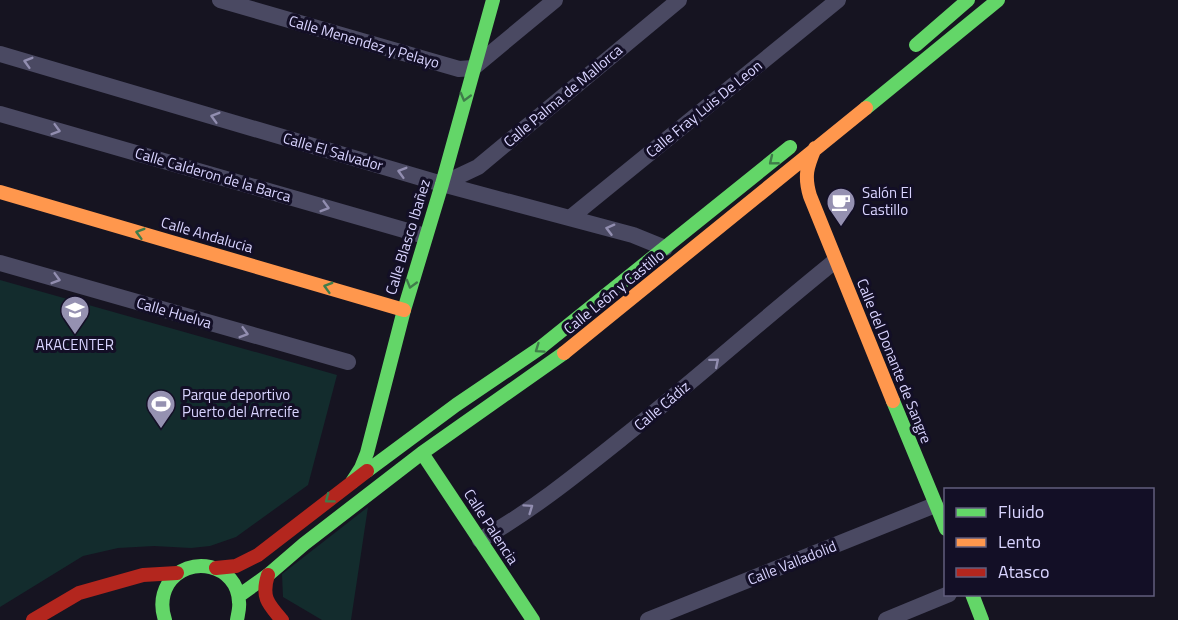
<svg xmlns="http://www.w3.org/2000/svg" width="1178" height="620" font-family="'Titillium Web',sans-serif">
  <rect width="100%" height="100%" fill="#161421"/>
  <path fill="#132c2d" d="M0,280L337,375L308,485L236,537L210,546L191,548L154,546L118,548L83,556L0,607Z
    M368,507L351,620H322L283,597L282,574Z"/>
  <g fill="none" stroke-linecap="round" stroke-linejoin="round">
    <path stroke="#4a4962" stroke-width="16" d="M220,0L459,69L473,68L555,0
      M0,54L442,184L633,235L665,248
      M0,114L425,236
      M442,184L478,167L679,0
      M570,218L838,0
      M0,263L348,362
      M480,540C530,512 576,475 621,439C694,381 763,319 835,261
      M648,620L935,505
      M886,620L949,594"/>
    <path stroke="#63d668" stroke-width="14" d="M916,45L968,0
      M866,108L998,0
      M893,401L946,529
      M422,453L533,620
      M367,471L456,405L540,348L790,147
      M352,482L361,468L367,453L404,310L442,184L493,0
      M972,594L982,620
      M240,595L268,575L304,544L422,453L564,353
      M165,620C161,608 161,596 168,584C188,553 238,564 239,602C240,607 238,614 237,620"/>
    <path stroke="#ff974d" stroke-width="14" d="M815,148C807,167 804,176 810,196L893,401
      M0,192L404,310
      M564,353L866,108"/>
    <path stroke="#b3261e" stroke-width="14" d="M216,568L236,566L258,555L367,471
      M268,575C261,597 268,604 282,620
      M33,620L79,593L143,575L177,573"/>
  </g>
  <defs><path id="oneway-chevron" d="M-2-3.5L2.5 0L-2 3.5" fill="none" stroke-width="1.6" stroke-linecap="round" stroke-linejoin="round" transform="scale(1.5)"/></defs>
  <g stroke="#928eb0">
    <use href="#oneway-chevron" transform="translate(28 62) rotate(-164)"/>
    <use href="#oneway-chevron" transform="translate(215 117) rotate(-164)"/>
    <use href="#oneway-chevron" transform="translate(56 130) rotate(16)"/>
    <use href="#oneway-chevron" transform="translate(402 172) rotate(-164)"/>
    <use href="#oneway-chevron" transform="translate(325 207) rotate(16)"/>
    <use href="#oneway-chevron" transform="translate(610 229) rotate(-165)"/>
    <use href="#oneway-chevron" transform="translate(56 279) rotate(16)"/>
    <use href="#oneway-chevron" transform="translate(244 333) rotate(16)"/>
    <use href="#oneway-chevron" transform="translate(715 362) rotate(-40)"/>
    <use href="#oneway-chevron" transform="translate(529 508) rotate(-35)"/>
  </g>
  <g stroke="#3f7c4a">
    <use href="#oneway-chevron" transform="translate(465 97) rotate(105)"/>
    <use href="#oneway-chevron" transform="translate(773 161) rotate(141)"/>
    <use href="#oneway-chevron" transform="translate(140 233) rotate(-164)"/>
    <use href="#oneway-chevron" transform="translate(411 284) rotate(106)"/>
    <use href="#oneway-chevron" transform="translate(328 287) rotate(-164)"/>
    <use href="#oneway-chevron" transform="translate(539 349) rotate(145)"/>
    <use href="#oneway-chevron" transform="translate(329 499) rotate(143)"/>
  </g>
  <defs>
    <g id="cafe-pin" transform="scale(1.5)"><path d="M0 17L-7.5 6A9.5 9.5 0 1 1 7.5 6Z" fill="#9591b1" stroke="#130f26"/><path d="M-5.5-4.5H6V0H3Q3 3.5 0 3.5H-2.5Q-5.5 3.5-5.5 0ZM3-3.2v2h1.7v-2ZM-6 4.5H4V6H-6Z" fill="#fff"/></g>
    <g id="school-pin" transform="scale(1.5)"><path d="M0 17L-7.5 6A9.5 9.5 0 1 1 7.5 6Z" fill="#9591b1" stroke="#130f26"/><path d="M0-5L7-2L0 1L-7-2ZM-4 1L0 2.5L4 1V4Q0 6-4 4Z" fill="#fff"/></g>
    <g id="stadium-pin" transform="scale(1.5)"><path d="M0 17L-7.5 6A9.5 9.5 0 1 1 7.5 6Z" fill="#9591b1" stroke="#130f26"/><path d="M0-5a6.5 5 0 1 0 0 10a6.5 5 0 1 0 0-10ZM-3.5-1.8h7v3.6h-7Z" fill="#fff"/></g>
  </defs>
  <g fill-rule="evenodd">
    <use href="#cafe-pin" x="841" y="202"/>
    <use href="#school-pin" x="75" y="310"/>
    <use href="#stadium-pin" x="161" y="404"/>
  </g>
  <g text-anchor="middle" stroke-width="6" stroke-linejoin="round" paint-order="stroke">
    <g font-size="15" fill="#d9d4ff" stroke="#130f26">
      <text transform="translate(364 42) rotate(16)" y="5">Calle Menendez y Pelayo</text>
      <text transform="translate(563 96) rotate(-40)" y="5">Calle Palma de Mallorca</text>
      <text transform="translate(704 109) rotate(-39)" y="5">Calle Fray Luis De Leon</text>
      <text transform="translate(333 152) rotate(16)" y="5">Calle El Salvador</text>
      <text transform="translate(213 175) rotate(16)" y="5">Calle Calderon de la Barca</text>
      <text transform="translate(207 235) rotate(16)" y="5">Calle Andalucia</text>
      <text transform="translate(408 237) rotate(-73)" y="5">Calle Blasco Ibañez</text>
      <text transform="translate(614 292) rotate(-39)" y="5">Calle León y Castillo</text>
      <text transform="translate(174 313) rotate(16)" y="5">Calle Huelva</text>
      <text transform="translate(894 361) rotate(68)" y="5">Calle del Donante de Sangre</text>
      <text transform="translate(662 406) rotate(-40)" y="5">Calle Cádiz</text>
      <text transform="translate(491 527) rotate(57)" y="5">Calle Palencia</text>
      <text transform="translate(792 563) rotate(-22)" y="5">Calle Valladolid</text>
    </g>
    <g font-size="15" fill="#d9d4ff" stroke="#130f26" text-anchor="start">
      <text x="862" y="198">Salón El<tspan x="862" dy="17">Castillo</tspan></text>
      <text x="75" y="350" text-anchor="middle">AKACENTER</text>
      <text x="182" y="400">Parque deportivo<tspan x="182" dy="17">Puerto del Arrecife</tspan></text>
    </g>
  </g>
  <rect x="944" y="488" width="210" height="108" fill="#130f26" stroke="#625e7d" stroke-width="1.5"/>
  <rect x="956" y="508" width="30" height="9" fill="#63d668" stroke="#625e7d" stroke-width="1.5"/>
  <text x="998" y="518" font-size="18" fill="#d9d4ff">Fluido</text>
  <rect x="956" y="538" width="30" height="9" fill="#ff974d" stroke="#625e7d" stroke-width="1.5"/>
  <text x="998" y="548" font-size="18" fill="#d9d4ff">Lento</text>
  <rect x="956" y="568" width="30" height="9" fill="#b3261e" stroke="#625e7d" stroke-width="1.5"/>
  <text x="998" y="578" font-size="18" fill="#d9d4ff">Atasco</text>
</svg>
